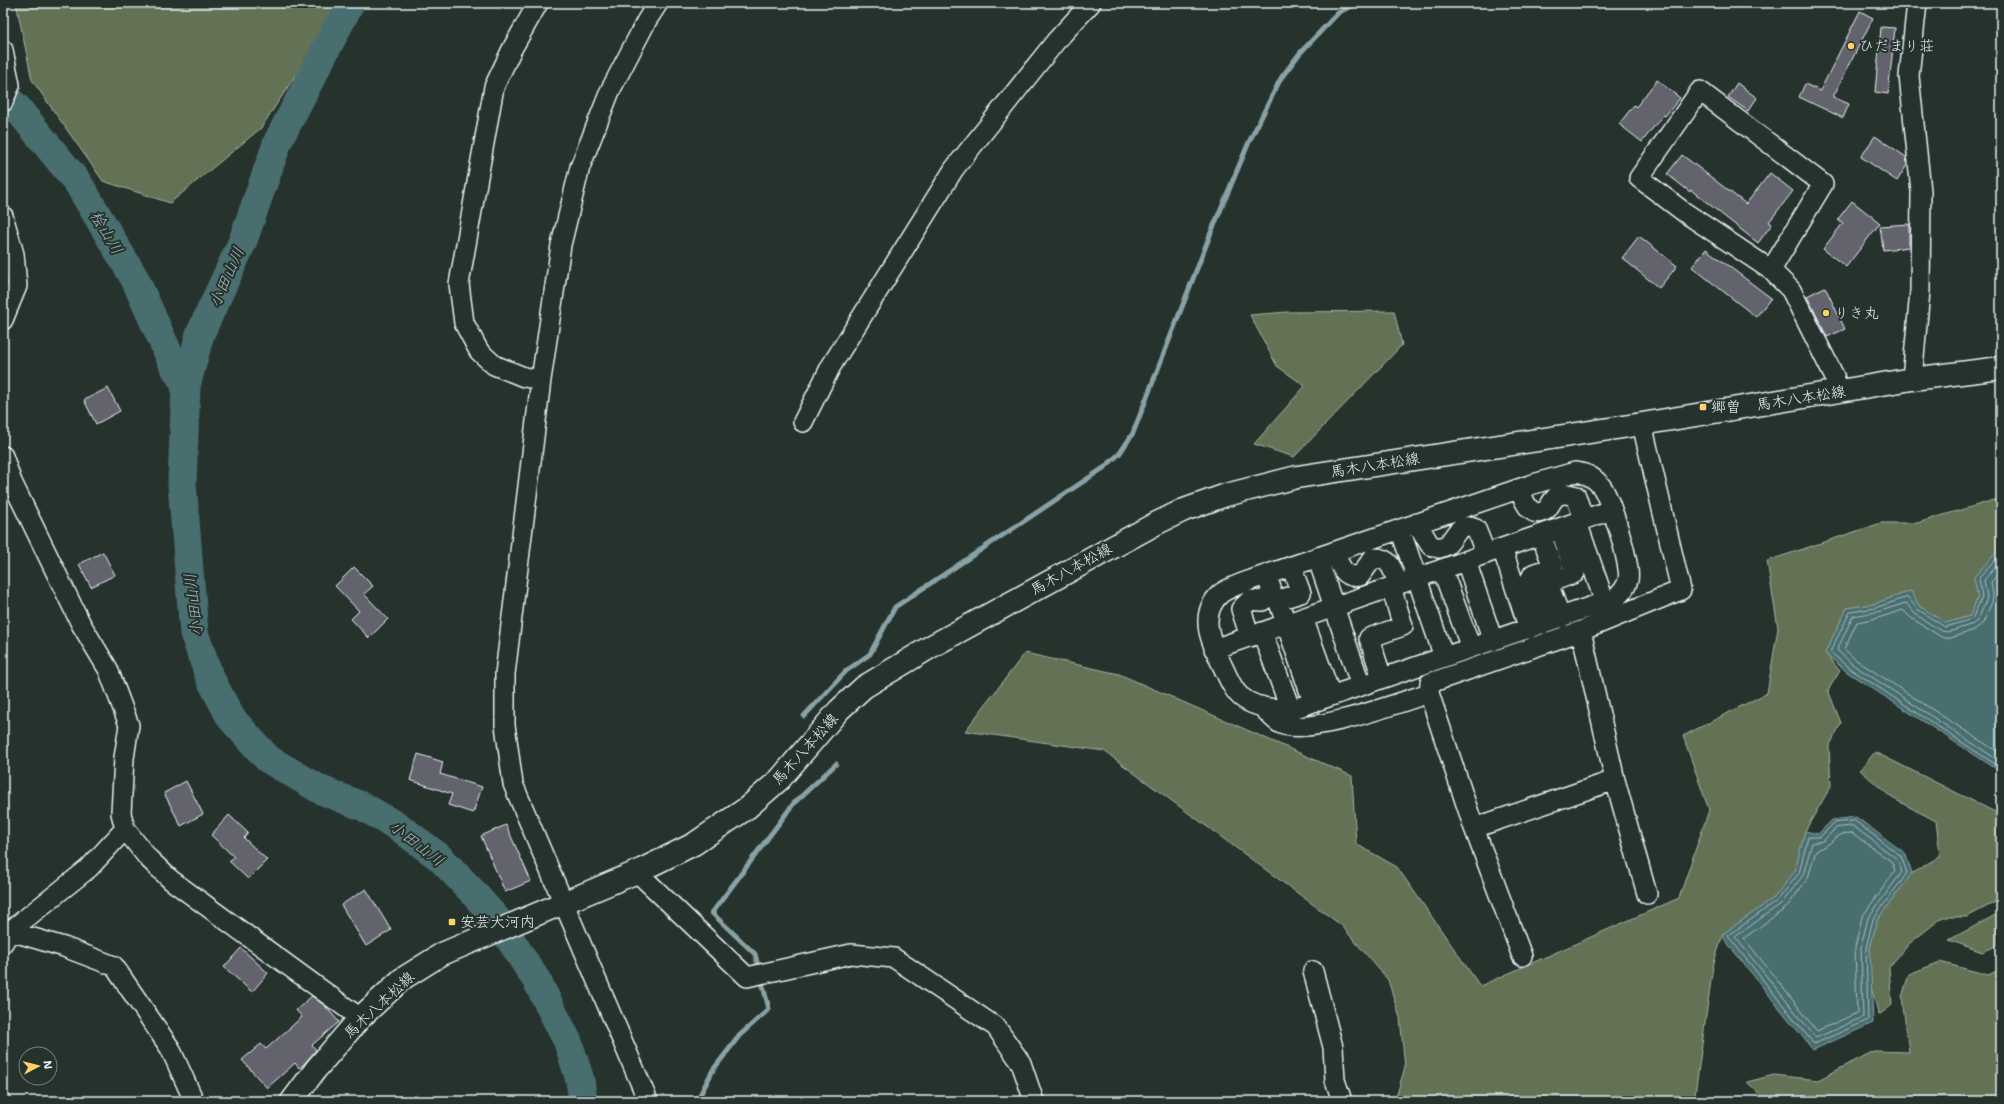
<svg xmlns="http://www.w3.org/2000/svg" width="2004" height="1104" font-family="'Shantell Sans','Klee One',sans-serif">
  <rect width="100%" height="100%" fill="#26332d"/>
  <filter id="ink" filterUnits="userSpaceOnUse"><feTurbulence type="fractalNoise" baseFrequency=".025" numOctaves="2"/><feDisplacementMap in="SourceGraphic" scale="8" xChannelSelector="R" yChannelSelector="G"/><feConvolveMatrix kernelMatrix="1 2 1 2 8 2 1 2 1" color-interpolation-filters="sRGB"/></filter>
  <g filter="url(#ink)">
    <path fill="#637254" stroke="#a6b2a6" d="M16,3H343L261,128L170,203L103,181L32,80Z
      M1394,311L1402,345L1294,457L1254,444L1305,386L1277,366L1250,315L1287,312Z
      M2001,498V548L1974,577L1978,597L1970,616L1946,623L1919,606L1911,591L1874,604L1847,608L1825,653L1840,671L1828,690L1841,723L1829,747L1831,786L1805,831L1795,871L1774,898L1723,934L1713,966L1694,1101H1395L1405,1067L1400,1018L1388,980L1341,925L1104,751L965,731L1025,653L1119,674L1352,776L1356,844L1397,867L1480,986L1679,898L1709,810L1683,736L1767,693L1778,628L1767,561L1881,523H1917Z
      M1875,752L2001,815V899L1967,917H1943L1910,943L1889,967L1892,1005L1879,1015L1870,984V948L1877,920L1912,873L1940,856L1936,821L1892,798L1860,770Z
      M2001,912V944L1982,952L1949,940Z
      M1940,962L1988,975L2001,969V1101H1767L1747,1082L1774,1075L1818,1080L1874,1051L1909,1052L1902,997L1909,974Z"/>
    <path fill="#4a6e70" stroke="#89a2a6" d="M2001,548V772L1847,672L1825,653L1847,608L1874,604L1911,591L1919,606L1946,623L1970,616L1978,597L1974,577Z
      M1856,817L1905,853L1912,873L1877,920L1870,948L1873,1023L1813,1050L1724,939L1723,934L1774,898L1795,871L1805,831L1818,834L1832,820Z"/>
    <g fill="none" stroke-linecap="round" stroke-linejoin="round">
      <path stroke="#a9bdc2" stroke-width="1" d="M2001,554L1979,578L1982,597L1972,619L1945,627L1917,609L1908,597L1875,608L1850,612L1830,652L1849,668L2001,768
        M2001,561L1984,580L1987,598L1978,620L1973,624L1949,632L1941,631L1915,614L1906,603L1877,612L1853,616L1837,650L1852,664L2001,762
        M2001,570L1991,582L1993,596L1992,602L1983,623L1974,630L1951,638H1943L1911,618L1903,610L1878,618L1857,622L1844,649L1856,660L2001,754
        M1855,821L1901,856L1907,873L1873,919L1866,948L1868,1020L1814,1044L1728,936L1778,900L1799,873L1808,837H1820L1834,823Z
        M1853,826L1897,859L1902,872L1868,918L1861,947L1863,1017L1816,1038L1735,937L1782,903L1803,875L1812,843L1823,841L1836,828Z
        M1852,833L1892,862L1895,871L1862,917L1855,947L1857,1013L1817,1031L1744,938L1786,908L1808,878L1816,850C1834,846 1833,832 1852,833Z"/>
      <path stroke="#89a2a6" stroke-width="5" d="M804,716L846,671L870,654L895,607L1105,467L1120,453L1133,433L1210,235L1249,142L1281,78L1300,53L1339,12L1358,3
        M759,970L755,954L712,913L794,803L836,764
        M697,1101L713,1070L739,1036L769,1009L761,978"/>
      <path stroke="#4a6e70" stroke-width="29" d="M350,3L278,141L242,243L200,334L186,386L182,483L194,633L210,678L231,718L268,759L321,790L364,807L400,828L439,857L470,889L499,922L537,981L568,1042L580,1080L583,1101
        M3,95L17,108L78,183L135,279L174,366L186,386"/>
    </g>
    <path fill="#64636e" stroke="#e8f1f8" d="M1860,11L1873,18L1833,97L1849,104L1843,118L1799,97L1805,84L1820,91Z
      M1881,27L1895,28L1888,94L1875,92Z
      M1657,80L1680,98L1665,116L1663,115L1642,142L1619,124L1634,105L1636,107Z
      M1737,83L1757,98L1748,111L1728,97Z
      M1875,136L1906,157L1907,165L1897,181L1861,157Z
      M1682,155L1746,204L1770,173L1793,191L1769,222L1772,224L1758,243L1691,190L1690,192L1667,174Z
      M1852,201L1880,223L1846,267L1823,249L1843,223L1838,219Z
      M1909,224V247L1883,250L1880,226Z
      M1639,236L1677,266L1659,288L1622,258Z
      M1706,249L1771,298L1756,317L1692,267Z
      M1825,287L1845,329L1827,337L1807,296Z
      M108,388L120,411L96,424L84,400Z
      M103,552L115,575L91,587L79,564Z
      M354,567L373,586L364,594L388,619L369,638L351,619L359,611L335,586Z
      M418,754L443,762L440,774L482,787L473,813L448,805L452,794L410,780Z
      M186,781L203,814L181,826L164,793Z
      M229,815L248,833L244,838L267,860L248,879L229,861L234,857L211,835Z
      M506,825L531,881L505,892L481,836Z
      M366,889L391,930L366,946L341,905Z
      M241,948L268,973L252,992L224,967Z
      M312,996L325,1006L339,1022L312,1045L316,1050L304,1064L299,1068L295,1063L267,1088L242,1060L261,1044L266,1049L302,1017L296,1010Z"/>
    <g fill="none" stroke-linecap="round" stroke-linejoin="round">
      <g stroke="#e8f1f8" stroke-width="22">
        <path id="minor" d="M538,3L512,49L494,87L459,284L464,323L479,351L494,365L524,377L541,380
          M3,50L10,85L3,102
          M1700,91L1823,184L1771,270L1684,212L1639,178Z
          M3,216L14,254L17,286L3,320
          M1771,270L1791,290L1834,376L1839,392
          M1912,379L1920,291L1921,191L1909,76L1917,3
          M803,422L831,366L954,169L1056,41L1091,3
          M3,456L12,482L81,624L108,669L129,725L124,758L121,813L125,829L148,858L171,880L360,1018
          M1575,472C1586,473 1594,477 1601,486C1610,497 1632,567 1628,580C1626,588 1622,592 1616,598L1296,708C1278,710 1255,709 1240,696C1232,689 1228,677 1223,667C1212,644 1197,616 1220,594C1226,589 1238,585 1245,582L1530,485Z
          M1519,489C1524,500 1530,520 1546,510C1550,507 1551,501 1555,498C1560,492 1569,494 1576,496L1584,520
          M1577,522L1605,603
          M1417,523L1430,545L1439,548L1447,545C1457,535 1458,521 1476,529L1486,554
          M1560,528L1575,573L1548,583L1561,618
          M1400,529L1444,657
          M1541,535L1553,567L1533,574L1529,582L1543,624
          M1502,548L1529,629
          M1335,551C1339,565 1344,579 1360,576L1373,558C1391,557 1393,570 1398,585
          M1317,557L1361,686
          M1466,561L1493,641
          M1291,566L1301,593L1278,600L1313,702
          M1442,569L1471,648
          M1303,618L1331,696
          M1581,631L1615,780L1647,894
          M1262,632L1290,708
          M1250,637L1241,609L1250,600L1262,601L1271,595V588L1266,575
          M1214,649L1611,510
          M1382,678L1369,638L1403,626L1391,587
          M1261,706C1267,711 1274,721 1281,724C1309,736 1398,703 1429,693
          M1474,828L1615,780
          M637,872L747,977L851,954L894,958L996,1027L1021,1063L1034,1101
          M10,931L64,947L114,966L170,1048L194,1101
          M3,943L10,931L89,868L125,829
          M1522,956L1474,828L1429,693L1430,683L1581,631L1681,590L1642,424
          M1313,971L1333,1047L1335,1080L1342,1101
          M648,1101L513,784L505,725V674L541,380L561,245L580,167L610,91L647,20L658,3"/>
      </g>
      <g stroke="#e8f1f8" stroke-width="25">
        <path id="major" d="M292,1101L316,1069L360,1018L402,979L442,954L637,872L694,844L747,808L780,779L839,710L864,687L932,646L1157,523L1184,510L1226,495L1297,477L1642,424L1912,379L2001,368"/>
      </g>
      <use href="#minor" stroke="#26332d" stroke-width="19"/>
      <use href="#major" stroke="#26332d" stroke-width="22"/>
    </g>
  </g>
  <g fill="#ffd166" stroke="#26332d" stroke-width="1.5">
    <circle cx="1851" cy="46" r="4"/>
    <circle cx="1826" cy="313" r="4"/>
    <rect x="1699" y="403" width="8" height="8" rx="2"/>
    <rect x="448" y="918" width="8" height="8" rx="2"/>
  </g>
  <g text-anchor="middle" stroke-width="4" stroke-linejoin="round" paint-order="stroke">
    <g font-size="15" fill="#e8f1f8" stroke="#26332d" text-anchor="start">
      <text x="1859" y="51">ひだまり荘</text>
      <text x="1834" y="318">りき丸</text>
      <text x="1711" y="412">郷曽</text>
      <text x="460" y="927">安芸大河内</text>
    </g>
    <g font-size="15" fill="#e8f1f8" stroke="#26332d">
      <text transform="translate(1801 398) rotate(-9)" y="5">馬木八本松線</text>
      <text transform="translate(1375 465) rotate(-9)" y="5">馬木八本松線</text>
      <text transform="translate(1071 569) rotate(-29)" y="5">馬木八本松線</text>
      <text transform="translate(805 749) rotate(-48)" y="5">馬木八本松線</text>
      <text transform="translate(379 1005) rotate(-43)" y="5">馬木八本松線</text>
    </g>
    <g font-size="16" font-style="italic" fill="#a9bdc2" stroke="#26332d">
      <text transform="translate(107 232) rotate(59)" y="6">桧山川</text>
      <text transform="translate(226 277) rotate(-66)" y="6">小田山川</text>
      <text transform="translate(193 605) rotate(-97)" y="6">小田山川</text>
      <text transform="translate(417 843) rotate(38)" y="6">小田山川</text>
    </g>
  </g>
  <rect width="2004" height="1104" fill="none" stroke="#26332d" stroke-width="16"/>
  <rect x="8" y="8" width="1988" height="1088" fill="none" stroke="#e8f1f8" stroke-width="1.5" filter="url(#ink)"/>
  <g transform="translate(38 1066) rotate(83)"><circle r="19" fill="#26332d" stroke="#747f7e"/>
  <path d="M0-3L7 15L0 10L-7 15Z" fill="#ffd166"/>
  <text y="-6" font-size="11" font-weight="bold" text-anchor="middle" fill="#e8f1f8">N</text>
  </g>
</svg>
